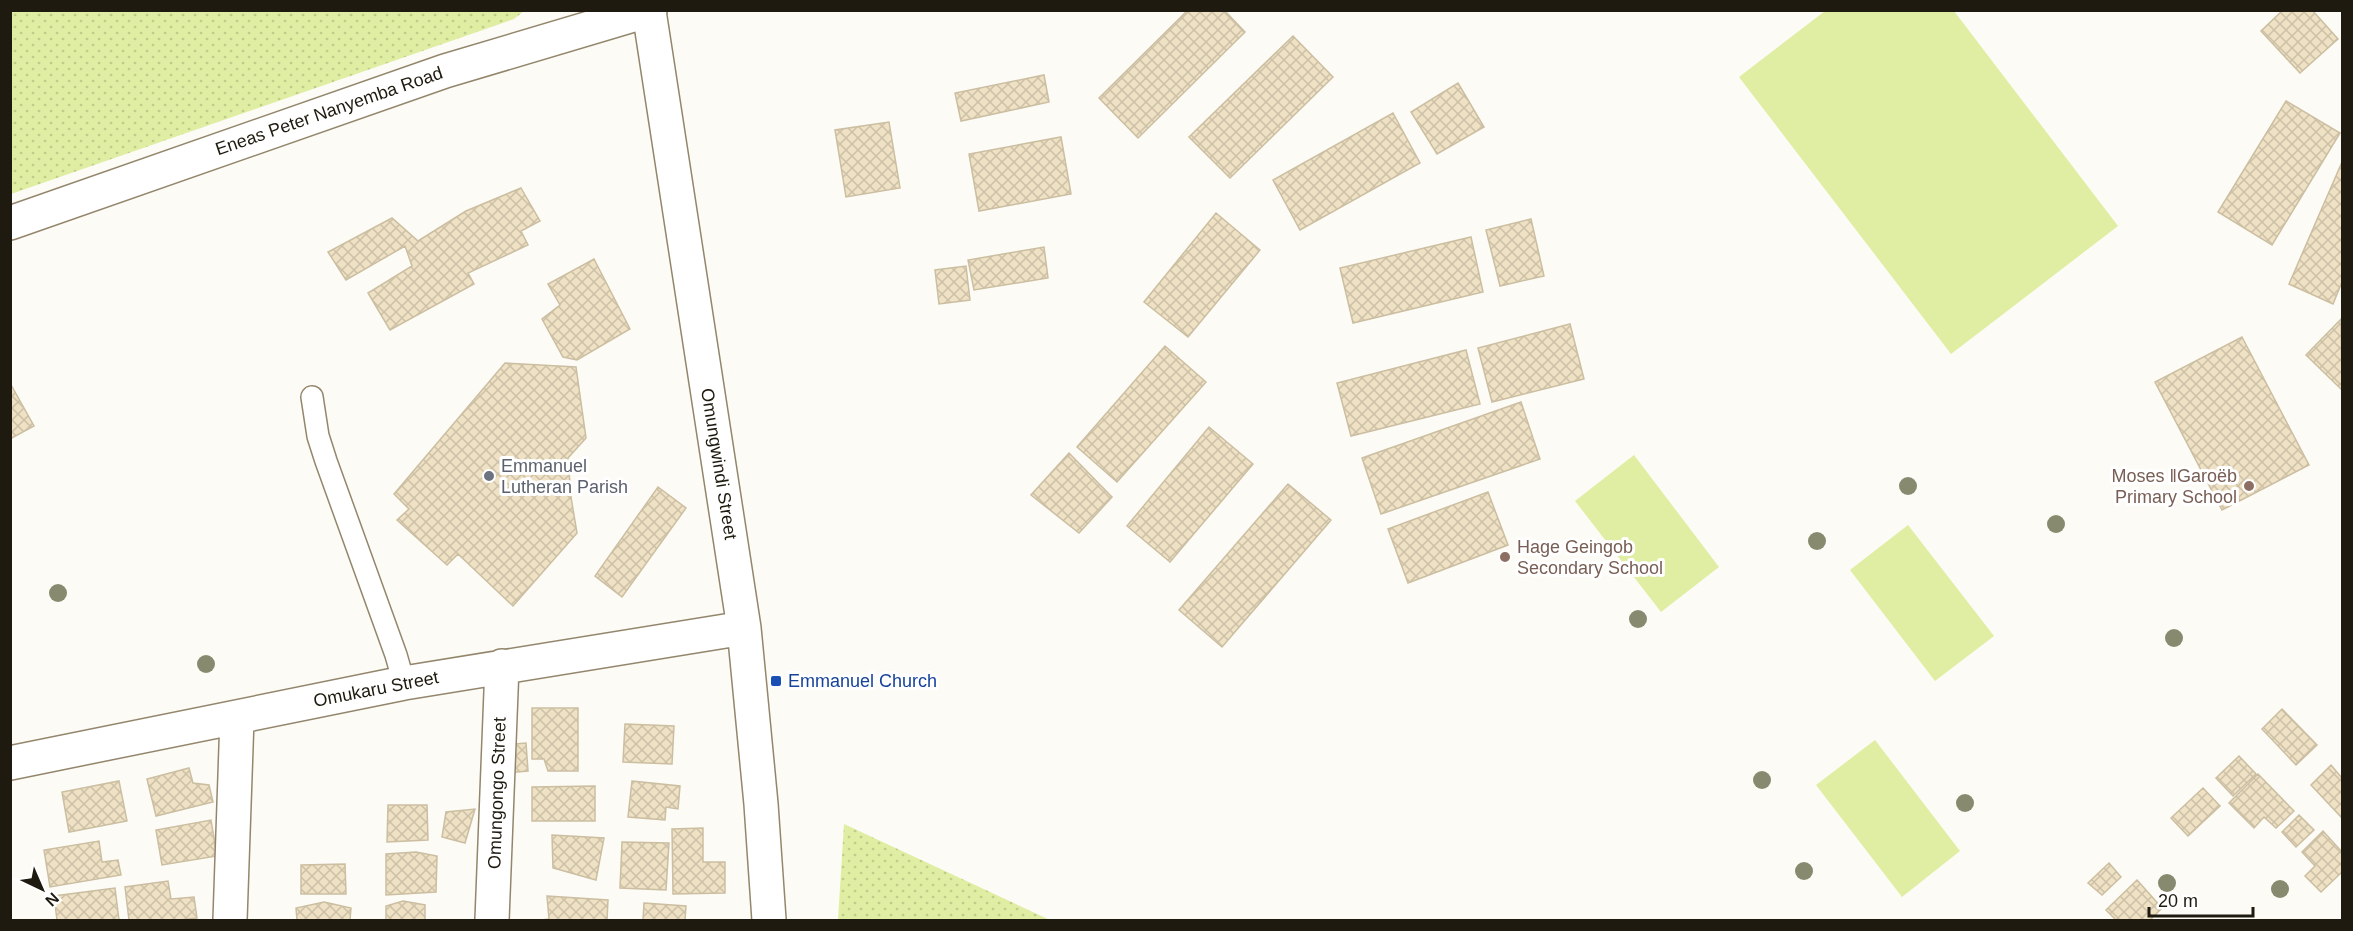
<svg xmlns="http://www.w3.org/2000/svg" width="2353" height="931" font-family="Arial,sans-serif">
  <defs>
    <pattern id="grass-dots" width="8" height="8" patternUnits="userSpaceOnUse" patternTransform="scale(1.5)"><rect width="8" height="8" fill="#dfeea2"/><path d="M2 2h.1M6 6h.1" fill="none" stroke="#bfcc8a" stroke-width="1.8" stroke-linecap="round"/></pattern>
    <pattern id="building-cross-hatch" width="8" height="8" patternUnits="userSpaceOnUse" patternTransform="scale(1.5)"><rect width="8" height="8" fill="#eee1c4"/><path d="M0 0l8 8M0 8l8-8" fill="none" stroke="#ccc0a7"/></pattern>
  </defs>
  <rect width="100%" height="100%" fill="#fdfbf5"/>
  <path fill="url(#grass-dots)" d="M10,11L11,10L524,11L514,19L11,194Z
    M844,824L1050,920H838Z"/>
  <path fill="#dfeea2" d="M1825,11H1954L2118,226L1951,354L1739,77Z
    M1634,455L1719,567L1661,612L1575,501Z
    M1908,525L1994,636L1935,681L1850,570Z
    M1875,740L1960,851L1902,897L1816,785Z"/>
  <path fill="url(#building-cross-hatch)" stroke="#cbbea1" stroke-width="1.5" d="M1188,10H1224L1245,32L1138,138L1099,98Z
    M2283,10H2312L2338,39L2300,73L2261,31Z
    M1293,36L1333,77L1230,178L1189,137Z
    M1044,75L1049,102L961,121L955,93Z
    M1458,83L1484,127L1437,154L1411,112Z
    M2286,101L2340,133L2272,245L2218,212Z
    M1393,113L1420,163L1300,230L1273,180Z
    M889,122L900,188L846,197L835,130Z
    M1061,137L1071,194L979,211L969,154Z
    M2342,162V282L2333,304L2289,284Z
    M521,188L540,221L521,231L528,245L468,273L474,284L390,330L368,293L412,266L405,246L346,280L328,252L392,218L418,241L466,211Z
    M1216,213L1260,250L1188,337L1144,302Z
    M1531,219L1544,276L1500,286L1486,230Z
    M1471,237L1483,292L1353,323L1340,268Z
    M1044,247L1048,278L974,290L968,260Z
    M594,259L630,329L577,360L563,357L542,319L560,305L548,284Z
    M966,266L970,300L939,304L935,270Z
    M2341,319L2342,387L2341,389L2306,355Z
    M1570,324L1584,379L1492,402L1478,348Z
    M2242,337L2309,465L2222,510L2155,382Z
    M1165,346L1206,382L1117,482L1077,447Z
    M1466,350L1480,404L1351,436L1337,383Z
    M505,363L576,367L586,438L568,458L571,497L577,533L513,606L458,554L447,565L397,520L409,509L394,494Z
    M10,383L34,426L10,439Z
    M1521,402L1540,459L1381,514L1362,458Z
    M1209,427L1253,464L1170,562L1127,526Z
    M1069,453L1112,497L1079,533L1031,495Z
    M1288,484L1331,520L1222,647L1179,610Z
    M658,487L686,508L622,597L595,576Z
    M1488,492L1508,545L1408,583L1388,529Z
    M532,708H578V771H548L544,759H532Z
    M2282,709L2317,745L2296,765L2262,729Z
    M625,724L674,726L672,764L623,762Z
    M526,743L528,771L505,773L503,745Z
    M2239,756L2256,774L2233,796L2216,778Z
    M2331,765L2342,778V818L2311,785Z
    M189,768L193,783L209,785L213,802L156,816L147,779Z
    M2258,774L2294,811L2276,828L2264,817L2254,828L2229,803Z
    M119,781L127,821L69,832L62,792Z
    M632,781L680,786L678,809L666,807L665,820L628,817Z
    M595,786V821H532V787Z
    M2203,788L2220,806L2188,836L2171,818Z
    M388,805H427L428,840L387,842Z
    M475,809L465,843L442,837L446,812Z
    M2299,815L2314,830L2296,847L2282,832Z
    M211,820L217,856L162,865L156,830Z
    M703,828V862H725V893L673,894L672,829Z
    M2323,831L2342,852V872L2321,892L2305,876L2315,866L2302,852Z
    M552,835L604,838L596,880L553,868Z
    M99,841L102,862L118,860L121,875L50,887L44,850Z
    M622,842L669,843L666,890L620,888Z
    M416,852L437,856L436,892L386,895V854Z
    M2109,863L2121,877L2102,895L2088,883Z
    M345,864L346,894H301V865Z
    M2137,880L2162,908L2150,920H2116L2106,910Z
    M168,881L171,899L194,897L197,918L179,920H129L125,887Z
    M115,888L119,920H57L54,896Z
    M547,896L608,900L607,920H541L549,919Z
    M403,901L425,905V920H386V906Z
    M324,902L351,908L350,920H297L296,908Z
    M644,903L686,906L685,920H643Z"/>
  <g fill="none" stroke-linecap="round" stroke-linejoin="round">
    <g stroke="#93866c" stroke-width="24">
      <path id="lane" d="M312,397L318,436L326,461L396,655L404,683"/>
    </g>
    <g stroke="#93866c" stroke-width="36">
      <path id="street" d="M649,11L744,628L761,804L769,920
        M10,763L404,683L744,628
        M230,920L237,718
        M492,920L502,666"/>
    </g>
    <g stroke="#93866c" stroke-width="36">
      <path id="secondary" d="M10,223L445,71L650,10"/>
    </g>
    <use href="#lane" stroke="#fff" stroke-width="21"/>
    <use href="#street" stroke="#fff" stroke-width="33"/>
    <use href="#secondary" stroke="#fff" stroke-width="33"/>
  </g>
  <g fill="#888a70">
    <circle cx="1908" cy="486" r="9"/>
    <circle cx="2056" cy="524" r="9"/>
    <circle cx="1817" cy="541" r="9"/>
    <circle cx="58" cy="593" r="9"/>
    <circle cx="1638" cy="619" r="9"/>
    <circle cx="2174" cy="638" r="9"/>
    <circle cx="206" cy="664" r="9"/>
    <circle cx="1762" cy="780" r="9"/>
    <circle cx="1965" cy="803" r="9"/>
    <circle cx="1804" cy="871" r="9"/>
    <circle cx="2167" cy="883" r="9"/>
    <circle cx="2280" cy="889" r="9"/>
  </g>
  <circle fill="#6b7280" stroke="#fff" stroke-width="2" cx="489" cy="476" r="6"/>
  <g fill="#8d6e63" stroke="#fff" stroke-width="2">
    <circle cx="2249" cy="486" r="6"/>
    <circle cx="1505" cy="557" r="6"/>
  </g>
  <rect fill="#1a4fb4" stroke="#fff" stroke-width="2" x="770" y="675" width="12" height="12" rx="3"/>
  <g text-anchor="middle" stroke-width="6" stroke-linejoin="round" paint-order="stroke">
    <g font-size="18" fill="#1f1a0f" stroke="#fff">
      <text transform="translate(329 111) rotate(-19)" y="6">Eneas Peter Nanyemba Road</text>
      <text transform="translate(719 464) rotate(81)" y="6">Omungwindi Street</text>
      <text transform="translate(376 689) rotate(-11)" y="6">Omukaru Street</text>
      <text transform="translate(497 793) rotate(-88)" y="6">Omungongo Street</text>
    </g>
    <g font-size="18" fill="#5b616d" stroke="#fff" text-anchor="start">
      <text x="501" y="472">Emmanuel<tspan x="501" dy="21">Lutheran Parish</tspan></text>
    </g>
    <g font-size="18" fill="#785e54" stroke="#fff" text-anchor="end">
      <text x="2237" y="482">Moses ǁGaroëb<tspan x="2237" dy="21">Primary School</tspan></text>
      <text x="1517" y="553" text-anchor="start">Hage Geingob<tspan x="1517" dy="21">Secondary School</tspan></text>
    </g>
    <g font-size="18" fill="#164399" stroke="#fff" text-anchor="start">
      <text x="788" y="687">Emmanuel Church</text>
    </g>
  </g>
  <rect width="2353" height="931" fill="none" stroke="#1f1a0f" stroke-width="24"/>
  <g transform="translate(42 889) rotate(136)" stroke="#ffffff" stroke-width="4.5" paint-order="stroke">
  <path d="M0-4.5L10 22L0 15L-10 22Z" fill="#1f1a0f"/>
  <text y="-9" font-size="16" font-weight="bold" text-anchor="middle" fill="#1f1a0f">N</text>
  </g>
  <path d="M2149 907v9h104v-9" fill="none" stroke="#1f1a0f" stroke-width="3"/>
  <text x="2158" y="907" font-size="18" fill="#1f1a0f" stroke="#ffffff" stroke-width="4.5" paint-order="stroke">20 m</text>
</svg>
